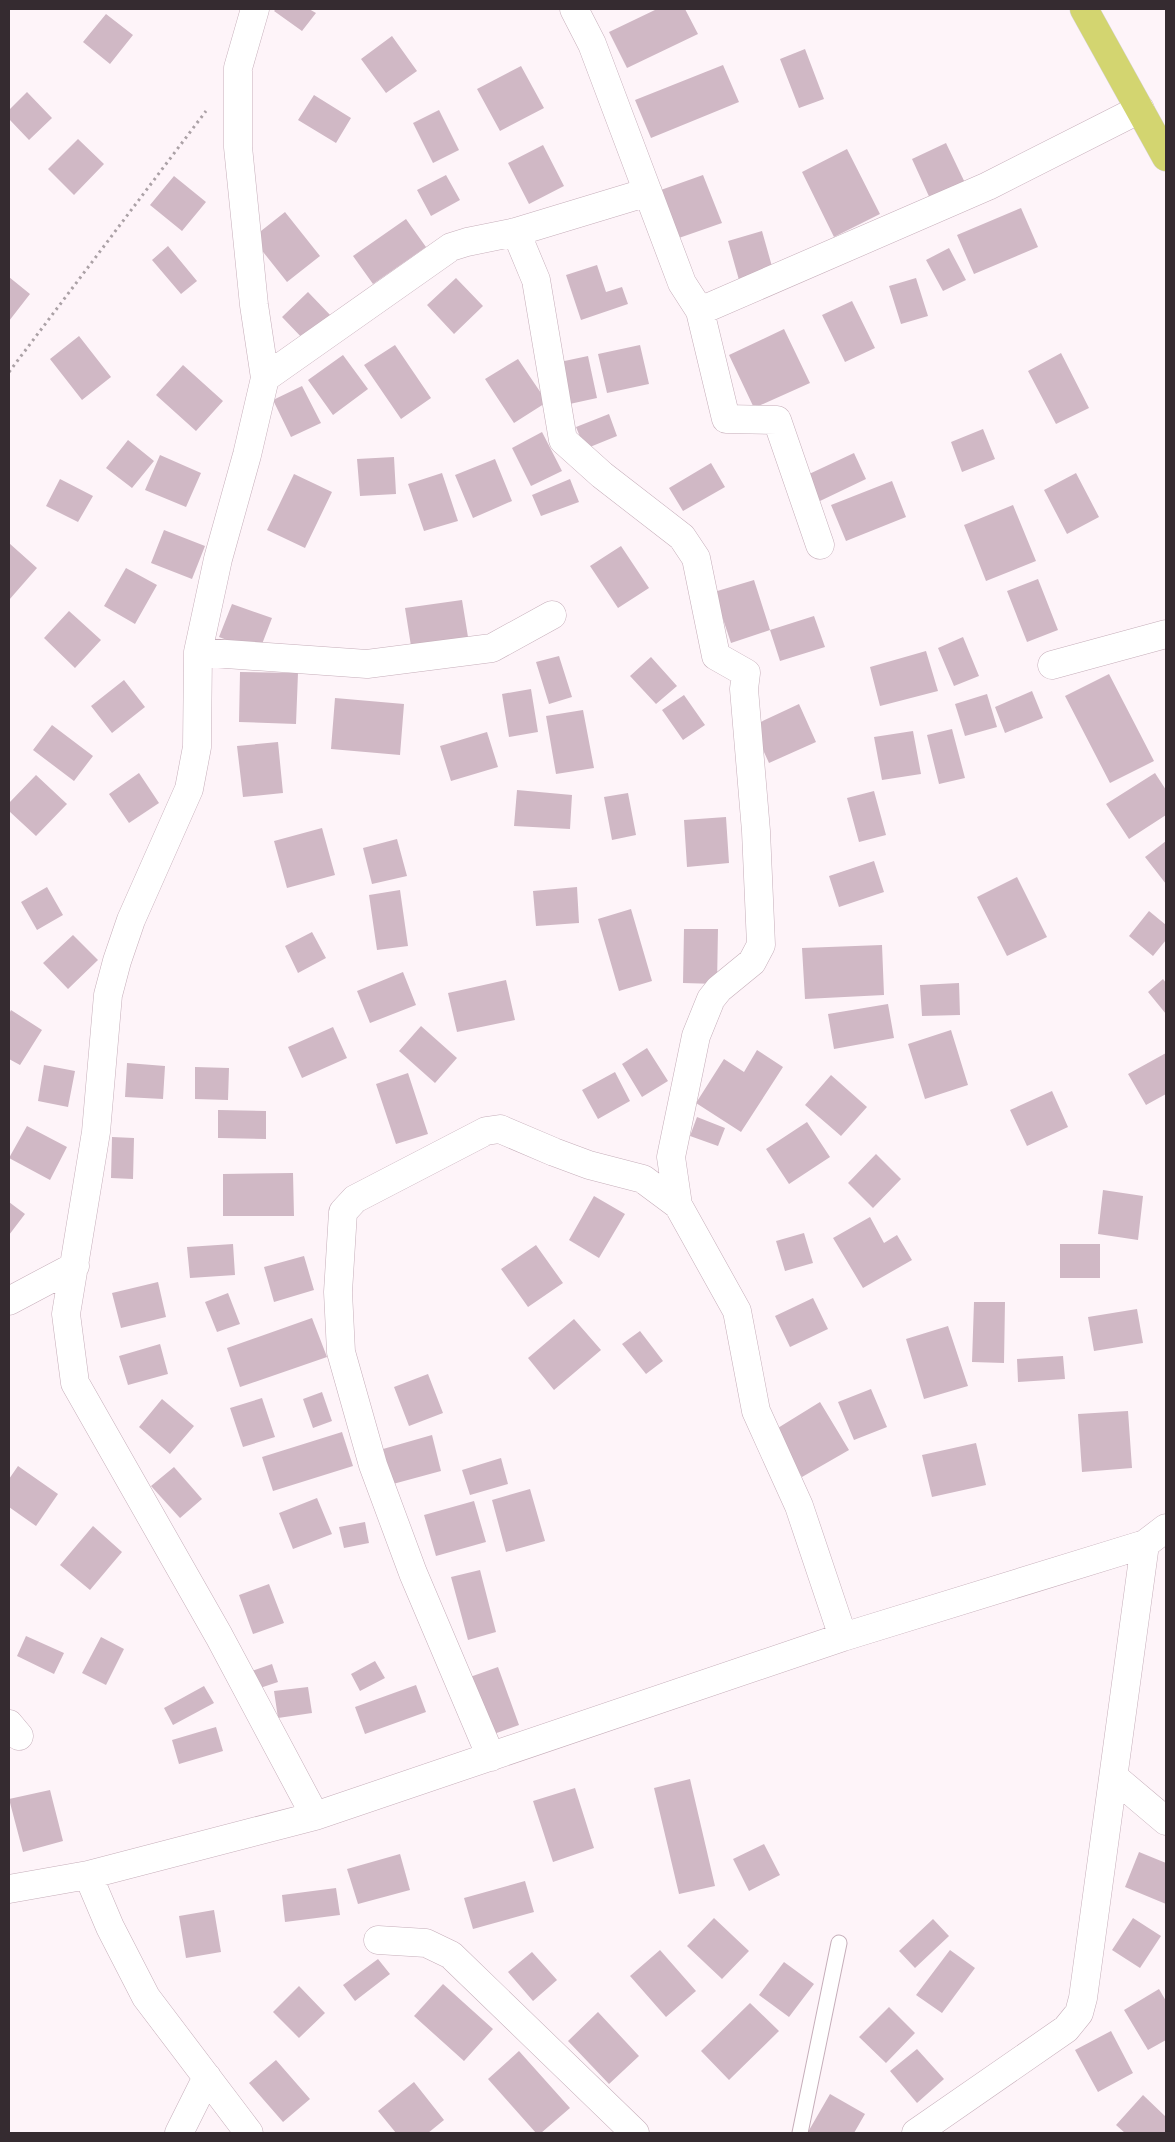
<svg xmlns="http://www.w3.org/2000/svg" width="1175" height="2142" font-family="Quicksand,sans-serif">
  <rect width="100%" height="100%" fill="#fef4f9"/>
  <path fill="#d0b8c5" d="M276,9H309L316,13L302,31L274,11Z
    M657,9H685L698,34L627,68L609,32Z
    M106,14L133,35L110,64L83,42Z
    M392,36L417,71L386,93L361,59Z
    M805,49L824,99L799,108L780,59Z
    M723,65L739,102L651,138L635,100Z
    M521,66L544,108L500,131L477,89Z
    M27,92L52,118L29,140L9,119V110Z
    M314,95L351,118L336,143L298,120Z
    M439,110L459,150L433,163L413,123Z
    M78,139L104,164L74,195L48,169Z
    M946,143L967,187L932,203L912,159Z
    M543,145L564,186L529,204L508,163Z
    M847,149L880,214L834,237L802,172Z
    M446,175L460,200L431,216L417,190Z
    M703,175L722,223L676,239L658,191Z
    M174,176L206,202L182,231L150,205Z
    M1021,208L1038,247L974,274L957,235Z
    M285,212L320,256L287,282L252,238Z
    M406,219L426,247L373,284L353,256Z
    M762,231L773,270L739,280L728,241Z
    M168,246L197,281L181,294L152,260Z
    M949,248L966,280L943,291L926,260Z
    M597,265L606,292L622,287L628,304L581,320L566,275Z
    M9,277L30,294L9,321Z
    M456,278L483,306L454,334L427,305Z
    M916,278L928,316L901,324L889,286Z
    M308,292L333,318L307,343L282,317Z
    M852,301L875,348L845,362L822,315Z
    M784,329L810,383L754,408L729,355Z
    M79,336L111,377L82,400L50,359Z
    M395,345L431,398L401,419L364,365Z
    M640,345L649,384L607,393L598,354Z
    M1061,353L1089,408L1056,424L1028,371Z
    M343,355L368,389L333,415L308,380Z
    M588,356L597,398L565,405L555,363Z
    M518,359L547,402L514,423L485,379Z
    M183,365L223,401L196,431L156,395Z
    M302,386L321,423L291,437L273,400Z
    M609,414L617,436L585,449L576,427Z
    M983,429L995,459L962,472L951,442Z
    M542,432L562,471L531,486L512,448Z
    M128,440L154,461L132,488L106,468Z
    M854,453L866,479L820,501L807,475Z
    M160,455L201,473L186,507L145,490Z
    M394,457L396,494L360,496L357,459Z
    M495,459L512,501L473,518L455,475Z
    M711,463L725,487L683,511L669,488Z
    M442,473L458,521L424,531L408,484Z
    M1076,473L1099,517L1067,534L1044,490Z
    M294,474L332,492L305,548L267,530Z
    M60,479L93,496L78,522L46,506Z
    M570,479L579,502L541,516L532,495Z
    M892,481L906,517L846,541L831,505Z
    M1013,505L1036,561L986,581L964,525Z
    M164,530L205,546L192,579L151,563Z
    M9,543L37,568L9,600Z
    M621,546L649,588L618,608L590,566Z
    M126,568L157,585L135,624L104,606Z
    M1038,579L1058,630L1027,642L1007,591Z
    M754,580L770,630L731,643L714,592Z
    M462,600L468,637L411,646L405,608Z
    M232,604L272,618L259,652L219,637Z
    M69,611L101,640L75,668L44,638Z
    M814,616L825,647L780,661L770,630Z
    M963,637L979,676L954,686L938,648Z
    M926,651L938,691L880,706L870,667Z
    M559,656L572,697L549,704L536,662Z
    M651,657L677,686L656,704L630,676Z
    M240,672L298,673L296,724L239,722Z
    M1109,674L1154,761L1110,783L1065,696Z
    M124,680L145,707L112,733L91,706Z
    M531,689L538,732L509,737L502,694Z
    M1032,691L1043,718L1005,733L995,707Z
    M987,694L997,727L965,736L955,704Z
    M684,695L705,725L683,740L662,710Z
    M335,698L404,704L400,755L331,749Z
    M799,704L816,742L769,763L752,726Z
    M583,710L594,768L556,774L546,716Z
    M52,725L93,756L74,781L33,750Z
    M952,729L965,778L939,784L927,735Z
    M913,731L921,774L882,780L874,737Z
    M487,732L498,767L451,781L440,746Z
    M278,742L283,793L243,797L237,746Z
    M139,773L159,803L129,823L109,794Z
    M1155,773L1166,790V815L1129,839L1106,804Z
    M36,775L67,804L36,836L9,811V803Z
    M517,790L572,795L570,829L514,826Z
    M874,791L886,835L859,842L847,798Z
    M628,793L636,835L612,840L604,797Z
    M726,817L729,863L687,867L684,820Z
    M322,828L335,875L287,888L274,841Z
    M397,839L407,876L372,884L363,848Z
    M1166,841V884L1145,857Z
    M874,861L884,892L839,907L829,876Z
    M1017,877L1047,937L1007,956L977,897Z
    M47,887L63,915L37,930L21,902Z
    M577,887L579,923L536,926L533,891Z
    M400,890L408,946L377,950L369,895Z
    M631,909L652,981L619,991L598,919Z
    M1149,911L1166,925V940L1153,956L1129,936Z
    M684,929H718L717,984L683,983Z
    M312,932L326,958L298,973L285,946Z
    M73,935L98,960L68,989L43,963Z
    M882,945L884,995L805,999L802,948Z
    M403,972L416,1005L370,1023L357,991Z
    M1163,979L1166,983V1014L1148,992Z
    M506,980L515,1020L457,1032L448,993Z
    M959,983L960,1015L922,1016L920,985Z
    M888,1004L894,1038L834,1049L828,1014Z
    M11,1010L42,1030L20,1065L9,1059V1014Z
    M421,1026L457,1058L435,1083L399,1051Z
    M333,1027L347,1058L302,1078L288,1047Z
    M951,1030L968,1085L925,1099L908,1044Z
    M647,1048L668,1081L642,1097L622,1064Z
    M757,1050L783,1067L741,1132L696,1103L724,1059L744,1072Z
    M1166,1053V1094L1146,1105L1128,1074Z
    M127,1063L165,1066L163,1099L125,1097Z
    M44,1065L75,1071L68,1107L38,1101Z
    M195,1067L229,1068L228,1100L195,1099Z
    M615,1072L630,1101L598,1119L582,1090Z
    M408,1073L428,1134L396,1144L376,1084Z
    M831,1075L867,1107L841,1136L805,1105Z
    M1052,1091L1068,1127L1027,1146L1010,1110Z
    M218,1110L266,1111V1139L218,1138Z
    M697,1117L725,1128L718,1146L690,1136Z
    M807,1122L830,1157L789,1184L766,1149Z
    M27,1126L67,1147L50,1180L9,1158Z
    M112,1137L134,1138L133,1179L111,1178Z
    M876,1154L901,1179L873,1208L848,1183Z
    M293,1173L294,1216H223V1174Z
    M1103,1190L1143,1196L1138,1240L1098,1234Z
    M594,1196L625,1214L599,1258L569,1240Z
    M9,1202L25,1214L9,1235Z
    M870,1217L884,1243L897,1235L912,1260L863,1288L833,1238Z
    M804,1233L813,1263L785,1271L776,1241Z
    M233,1244L235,1275L190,1278L187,1247Z
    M1060,1244H1100V1278H1060Z
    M536,1245L563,1283L528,1307L501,1269Z
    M304,1256L314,1290L274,1302L264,1267Z
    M158,1282L166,1317L121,1328L112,1293Z
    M228,1293L240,1324L217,1332L205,1302Z
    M813,1298L828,1329L790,1347L775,1316Z
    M974,1302H1005L1004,1363L972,1362Z
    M1137,1309L1143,1343L1094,1351L1088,1317Z
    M312,1318L327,1357L240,1387L227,1348Z
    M574,1319L601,1350L554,1390L528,1358Z
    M948,1326L968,1386L924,1399L906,1339Z
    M640,1331L663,1361L646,1374L622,1344Z
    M160,1344L168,1374L128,1385L119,1356Z
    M1063,1356L1065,1379L1018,1382L1017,1359Z
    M428,1374L443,1413L409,1426L394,1387Z
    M871,1389L887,1427L854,1440L838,1402Z
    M322,1392L332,1421L313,1428L303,1399Z
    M262,1398L275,1437L243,1447L230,1408Z
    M162,1399L194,1426L170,1454L139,1427Z
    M820,1402L849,1450L802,1477L773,1431Z
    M1128,1411L1132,1468L1082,1472L1078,1414Z
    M342,1432L353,1466L273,1491L262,1457Z
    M432,1435L441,1471L393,1484L383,1449Z
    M976,1443L986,1485L932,1497L922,1455Z
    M501,1458L508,1484L470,1495L462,1470Z
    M18,1466L58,1494L36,1526L9,1507V1479Z
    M174,1467L202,1499L180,1518L151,1486Z
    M530,1489L545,1541L506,1552L492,1500Z
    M317,1498L332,1534L293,1549L279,1513Z
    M474,1501L486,1542L436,1556L424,1515Z
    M365,1522L369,1543L344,1548L339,1527Z
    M93,1526L122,1552L90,1590L60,1565Z
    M480,1570L496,1632L468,1640L451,1577Z
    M269,1584L284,1623L253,1634L239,1595Z
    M26,1636L64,1653L54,1674L17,1656Z
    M101,1637L124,1649L106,1685L82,1673Z
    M375,1661L385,1678L360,1691L351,1674Z
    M272,1664L278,1682L251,1691L246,1673Z
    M498,1667L519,1725L491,1735L470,1677Z
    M416,1685L426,1712L365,1734L355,1707Z
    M204,1686L214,1703L173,1725L164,1708Z
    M308,1687L312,1713L278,1718L274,1691Z
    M216,1727L223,1751L179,1764L172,1740Z
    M690,1779L715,1886L679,1894L654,1788Z
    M575,1788L594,1848L553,1862L533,1801Z
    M50,1790L63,1841L23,1852L9,1799Z
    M764,1844L780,1875L749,1891L733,1859Z
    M1139,1852L1166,1863V1904L1125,1887Z
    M400,1854L410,1890L358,1904L347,1869Z
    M525,1881L534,1912L473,1929L464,1898Z
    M336,1888L340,1915L285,1922L282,1895Z
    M214,1910L221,1952L186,1958L179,1916Z
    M714,1918L749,1951L722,1979L687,1946Z
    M1133,1918L1161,1936L1140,1968L1112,1950Z
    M933,1919L949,1936L915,1968L899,1951Z
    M660,1950L696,1991L666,2017L630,1976Z
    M950,1950L975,1968L942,2013L916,1995Z
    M532,1952L557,1980L533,2001L508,1972Z
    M378,1959L390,1974L355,2001L343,1985Z
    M784,1962L814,1984L789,2017L759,1995Z
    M443,1984L493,2029L464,2061L414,2016Z
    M299,1986L325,2013L299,2038L273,2012Z
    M1159,1989L1166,2001V2040L1148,2050L1124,2010Z
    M750,2003L779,2031L729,2080L701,2051Z
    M889,2007L915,2033L886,2063L859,2037Z
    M598,2012L639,2056L609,2084L568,2041Z
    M1111,2031L1133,2073L1098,2092L1075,2050Z
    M917,2049L944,2079L917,2103L890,2071Z
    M519,2051L570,2108L541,2133H536L488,2079Z
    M276,2060L310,2099L283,2122L249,2083Z
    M414,2082L444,2120L428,2133H396L378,2111Z
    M830,2094L865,2114L854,2133L808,2132Z
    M1143,2095L1166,2117V2133H1125L1116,2125Z"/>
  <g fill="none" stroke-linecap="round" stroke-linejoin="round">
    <g stroke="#c6aeba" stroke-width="17">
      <path id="lane" d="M800,2133L839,1943"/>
    </g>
    <g stroke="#c6aeba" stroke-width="29">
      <path id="street" d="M255,9L238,68V147L254,305L265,378L247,455L218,559L198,652L197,747L189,789L131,920L117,961L108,995L96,1132L66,1314L75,1383L219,1636L315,1816
        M574,9L592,44L682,283L700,311L726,419L777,420L820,545
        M516,232L536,280L563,440L602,475L682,537L696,558L716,656L746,673L744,689L756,831L761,945L752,962L719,989L711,999L696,1036L671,1157L678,1205L737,1311L756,1411L799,1506L843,1637
        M700,311L988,186L1140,109
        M265,378L451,247L467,242L516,232L648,192
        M198,652L367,664L492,648L552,615
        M1052,665L1166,634
        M9,1301L75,1266
        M9,1724L19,1736
        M491,1757L413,1573L373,1465L341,1352L338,1292L343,1212L355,1199L486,1131L500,1129L554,1152L589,1165L643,1179L678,1205
        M1114,1777L1166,1821
        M88,1875L110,1927L146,1997L249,2133
        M9,1889L88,1875L315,1816L843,1637L1145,1544L1166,1528
        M378,1940L426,1943L451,1955L635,2133
        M179,2133L207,2077
        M916,2133L1066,2029L1079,2013L1083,1998L1145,1544"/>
    </g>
    <g stroke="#d7d5d6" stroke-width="29">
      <path id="highway" d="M1084,9L1166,157"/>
    </g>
    <path stroke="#aba1a6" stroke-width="3" stroke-dasharray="2.5 4" stroke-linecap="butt" d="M9,372L206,111"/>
    <use href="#lane" stroke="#fff" stroke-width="15"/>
    <use href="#street" stroke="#fff" stroke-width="28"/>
    <use href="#highway" stroke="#d3d570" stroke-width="28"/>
  </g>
  <rect width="1175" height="2142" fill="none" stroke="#352b30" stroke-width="20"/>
</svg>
